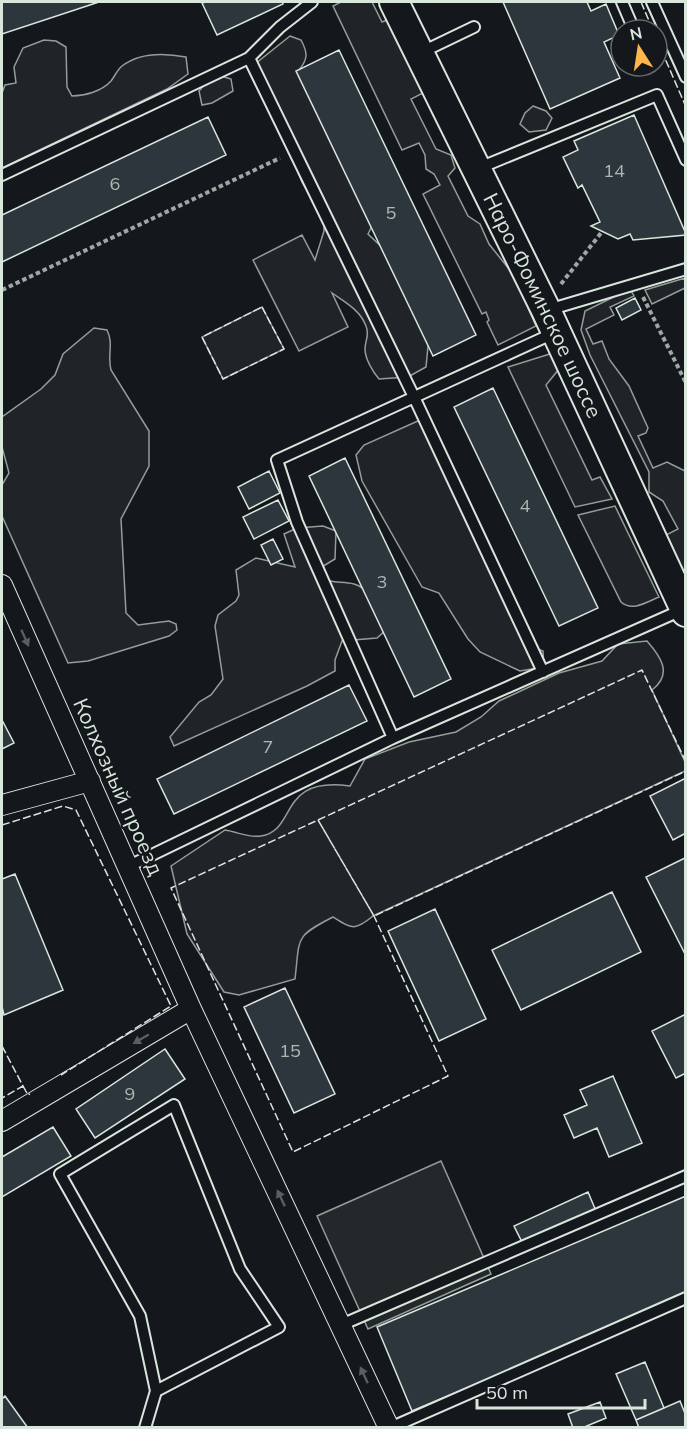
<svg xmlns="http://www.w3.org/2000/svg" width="687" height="1429" font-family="Mulish,sans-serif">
  <rect width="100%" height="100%" fill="#14181c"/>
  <path fill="#202428" stroke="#939e99" stroke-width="1.5" d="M341,2H372L382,22L387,20L423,93L411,99L436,149L451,155L455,168L448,176L468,216L480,224L489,244L513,274L536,326L498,345L487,322L489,320L486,312L482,314L423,194L440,185L434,174L426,169L425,155L419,143L402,150L333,6Z
    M290,36L301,40C308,53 308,59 299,70L374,222L368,234L387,252L429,336L426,367L408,377L379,379C373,372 365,359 365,349C365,340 370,335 366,326C360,310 345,302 332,293L348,327L299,351L253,260L302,235L315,260L324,231V219L302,182L255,64Z
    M44,40L56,41L66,47L67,87L72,96C85,96 102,91 111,81C115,76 117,70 122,66C140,52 165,53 186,57L188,74L167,89L2,168V93L5,85L16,83L14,67L23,48Z
    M221,76L231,79L233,91L212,103L202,105L199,91L210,78Z
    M533,106L546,111L552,118L546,130L529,132L520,124L525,113Z
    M685,278V288L652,304L645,290Z
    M630,289L634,296L610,307L614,315L586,329L593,344L602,341L609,359L629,386L648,428L646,433L638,436L653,468L667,462L685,471V575L666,535L678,529L663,501L649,492V472L590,355L581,330L585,311Z
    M262,307L284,349L223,379L202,337Z
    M94,328L107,330C114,344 107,355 111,370L149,431V466L121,519L126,613L138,625L169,621L176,624L177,630L169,636L88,661L68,663L2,516V485L9,473L2,447V417L41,389L55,375L63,354Z
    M553,353L559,369L546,385L592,480L600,477L612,499L575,507L508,367Z
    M420,420L530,646L543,651L544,667L520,671L480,652L468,639L439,593L422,587L362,481L356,455L364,445Z
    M615,506L659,597C647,602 632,612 621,602L578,515Z
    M323,526L336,531L335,559L320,568L321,578C332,584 342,581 354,584C373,589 378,614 386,630L377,638L342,641L335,660V671L307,686L174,746L170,737L199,702L211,695L223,679L215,626L218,615L236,601L239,595L236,570L256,558L295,567L284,534L297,528Z
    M647,641C661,657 673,674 652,690L685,762V771L373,916C355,931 352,929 333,917C294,937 300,937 295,979L239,995L224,992L187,934L171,866L225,830C238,832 248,838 261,836C298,830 277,776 350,786L365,759L409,742L456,732L481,717L499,701L559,673L602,661L618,644Z"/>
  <path fill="#24282b" stroke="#939e99" stroke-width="1.5" d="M441,1161L491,1274L368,1329L317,1216Z"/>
  <path fill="#2c363c" stroke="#d8e6dc" stroke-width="1.5" d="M2,2H99L2,34Z
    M206,2H282L283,4L217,35L202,3Z
    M503,2H587L591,11L606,4L619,35L604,42L620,78L550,109Z
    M339,50L476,335L433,356L296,71Z
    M634,115L686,234V235L633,240L630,234L618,239L591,226L600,222L582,185L578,188L563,157L578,150L574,141Z
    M208,117L226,155L2,262V215Z
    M635,298L641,310L622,320L616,308Z
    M493,388L598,608L559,626L454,407Z
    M345,458L451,679L414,697L309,476Z
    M269,471L280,493L249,509L238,487Z
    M278,500L289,521L254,539L243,517Z
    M273,539L283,559L271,565L261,545Z
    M349,685L367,721L174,814L157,779Z
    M2,720L14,743L2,749Z
    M686,778V833L673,840L650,796Z
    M685,858L686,859V956L646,877Z
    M15,874L63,990L4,1015L2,1007V879Z
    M612,892L641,952L521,1010L492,950Z
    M435,909L486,1019L439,1041L388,931Z
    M285,988L335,1094L294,1113L244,1007Z
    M686,1014V1073L676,1078L652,1031Z
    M165,1049L185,1079L95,1138L76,1109Z
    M613,1076L642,1143L609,1157L597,1128L574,1138L564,1115L587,1105L580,1090Z
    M53,1127L71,1156L2,1197V1157Z
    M588,1192L596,1211L523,1244L514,1226Z
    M686,1196V1296L412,1411L377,1327Z
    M645,1362L664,1408L636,1420L616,1374Z
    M5,1396L28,1428H2V1399Z
    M680,1401L686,1416V1428H639L636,1420Z
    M600,1402L606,1418L582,1428H573L568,1414Z"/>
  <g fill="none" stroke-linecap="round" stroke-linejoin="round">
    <g stroke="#d8e6dc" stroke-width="14">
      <path id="lane" d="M312,2L280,27L249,58L414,397L543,672
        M622,2L634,30
        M652,2L686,77
        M420,53L474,27
        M479,168L657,95L686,160
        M2,175L249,58
        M548,310L686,269
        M554,333L277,460L297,522L393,738L684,609
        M127,867L393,738
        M341,1325L686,1176
        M145,1428L156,1391L140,1316L60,1174L174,1105L240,1269L279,1327L156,1391
        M390,1428L686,1298"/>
    </g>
    <g stroke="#d8e6dc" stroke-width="22">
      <path id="street" d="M2,585L191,1009L389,1428
        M2,805L90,781
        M2,1121L191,1009"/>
    </g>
    <g stroke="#d8e6dc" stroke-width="32">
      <g id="secondary">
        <path id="s1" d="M394,2L546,310L686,612"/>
      </g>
    </g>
    <path stroke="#9da8a2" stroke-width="4" stroke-dasharray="4.5 3" stroke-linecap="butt" d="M561,284L601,233
      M2,290L280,158
      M643,297L686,383"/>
    <use href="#lane" stroke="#14181c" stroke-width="10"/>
    <use href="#street" stroke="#14181c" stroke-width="20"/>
    <use href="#secondary" stroke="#14181c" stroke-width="28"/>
    <path stroke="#d8e6dc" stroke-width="1.5" stroke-dasharray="8 3" stroke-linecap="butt" d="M641,2L653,30
      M657,40L686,107
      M262,307L284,349L223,379L202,337Z
      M686,762L642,670L318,820L374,916L686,771
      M318,820L374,916L448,1076L293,1152L171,888Z
      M2,825L63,806L76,810L171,1006L61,1075
      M2,1046L23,1086L2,1098
      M23,1086L28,1095L30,1094"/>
  </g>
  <defs><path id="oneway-solid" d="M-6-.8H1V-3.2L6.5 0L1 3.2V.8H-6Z" transform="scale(1.5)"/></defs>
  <g fill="#59605f">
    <use href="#oneway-solid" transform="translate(25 638) rotate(66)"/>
    <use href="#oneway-solid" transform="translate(141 1039) rotate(150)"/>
    <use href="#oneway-solid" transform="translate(281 1198) rotate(-115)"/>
    <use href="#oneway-solid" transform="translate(364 1375) rotate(-115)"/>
  </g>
  <g text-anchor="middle" stroke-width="4.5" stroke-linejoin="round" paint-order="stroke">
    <g font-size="18" fill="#adbab4">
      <text x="614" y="177">14</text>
      <text x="115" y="190">6</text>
      <text x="391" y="219">5</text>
      <text x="525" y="512">4</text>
      <text x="382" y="588">3</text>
      <text x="268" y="753">7</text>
      <text x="290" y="1057">15</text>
      <text x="130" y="1100">9</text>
    </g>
    <g font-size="21" fill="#d8e6dc" stroke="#14181c">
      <text dy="7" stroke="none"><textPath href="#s1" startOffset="338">Наро-Фоминское шоссе</textPath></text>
      <text transform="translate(118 787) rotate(66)" y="7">Колхозный проезд</text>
    </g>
  </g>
  <rect width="687" height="1429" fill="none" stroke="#d8e6dc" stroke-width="6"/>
  <g transform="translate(639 48) rotate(348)"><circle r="28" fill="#14181c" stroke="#626a69" stroke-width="1.5"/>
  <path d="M0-4.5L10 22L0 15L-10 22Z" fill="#ffb74d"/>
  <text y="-9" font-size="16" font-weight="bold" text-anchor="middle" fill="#d8e6dc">N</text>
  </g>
  <path d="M477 1399v9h168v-9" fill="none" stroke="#d8e6dc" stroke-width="3"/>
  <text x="486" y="1399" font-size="18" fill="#d8e6dc" stroke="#14181c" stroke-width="4.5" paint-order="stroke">50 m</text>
</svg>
